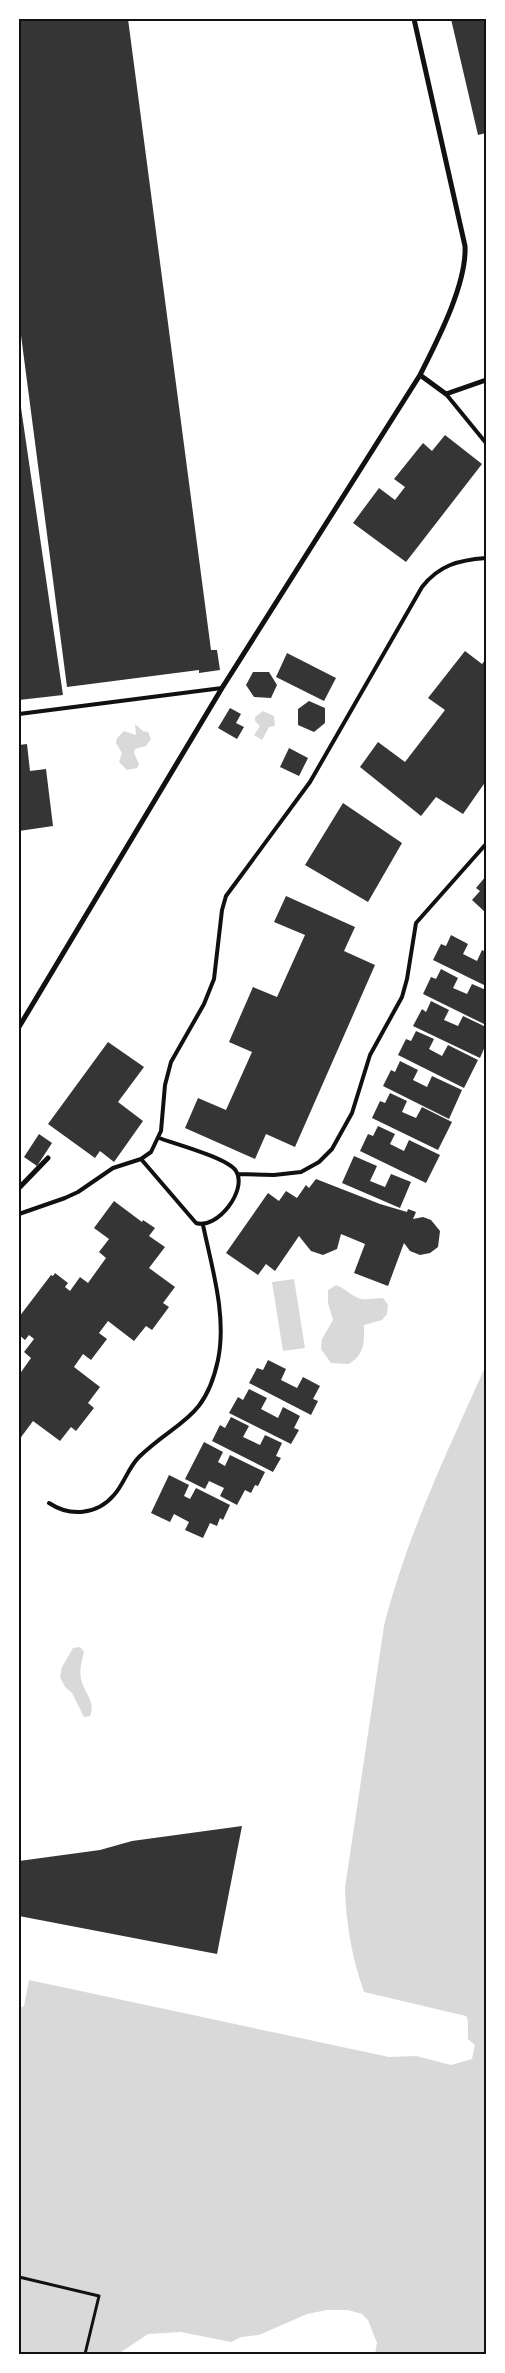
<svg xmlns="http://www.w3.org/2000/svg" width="505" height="2373" font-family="Barlow,sans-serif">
  <rect width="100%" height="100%" fill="#fff"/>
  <path fill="#d9d9d9" d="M263,711L274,716L275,726L269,727L262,740L254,735L260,726L255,721V717Z
    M135,724L143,731L148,732L151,739L146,746L135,749L134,753L139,764L137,768L127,770L119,762L122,753L116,743L117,738L124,731L136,735Z
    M294,1279L305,1348L283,1351L272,1282Z
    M336,1285C345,1288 354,1298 362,1299C368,1300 376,1298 383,1298L388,1305L387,1314L382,1320L364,1325C364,1343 365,1354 349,1364L331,1363L321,1349L322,1339L333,1320L328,1303V1290Z
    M486,1365V2354H375L377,2343L368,2320L362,2314L348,2310H327L307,2314L259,2335L241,2337L231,2342L181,2332L148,2334L118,2354H19V2009L24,2006L29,1980L389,2057L416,2056L451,2065L472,2059L475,2045L468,2039V2021L466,2016L364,1992C352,1957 346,1925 345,1888L384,1626C407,1535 448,1450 486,1365Z
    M80,1647L84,1652C82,1661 79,1670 81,1679C84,1693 96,1701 90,1716L84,1717L72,1693L65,1687L60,1677L62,1667L73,1648Z"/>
  <path fill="#353535" d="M19,19H128L211,650H217L220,670L199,673V670L67,687L19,320Z
    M451,19H486V133L478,135Z
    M19,394L63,695L19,700Z
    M445,435L482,464L406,562L353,523L379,488L395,500L405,487L394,479L423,443L432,451Z
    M465,651L482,664L486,659V781L463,814L436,797L421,816L360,767L378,742L405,762L445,710L428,698Z
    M287,653L336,678L324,701L276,677Z
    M253,672H269L277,685L271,698L254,697L246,685Z
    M309,701L325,708V723L314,732L298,725V709Z
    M230,708L241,714L236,723L244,727L237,739L218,728Z
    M27,744L30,771L46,769L53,826L19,831V745Z
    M289,748L308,758L299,776L280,767Z
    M343,803L402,843L368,902L305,865Z
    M486,876V913L472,900L480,891L476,888Z
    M286,896L355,927L344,951L375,965L295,1147L266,1134L255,1159L185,1128L198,1098L226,1110L252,1052L229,1042L253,987L277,997L305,935L274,922Z
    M451,935L468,944L463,954L477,961L482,950L486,952V986L433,960L441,944L446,946Z
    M441,969L458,978L453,988L467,994L472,984L486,990V1025L423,994L431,977L436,979Z
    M431,1001L449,1010L444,1020L458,1026L463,1016L486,1027V1044L480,1058L413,1026L422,1009L426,1012Z
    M416,1031L434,1039L429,1049L442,1056L448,1045L478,1060L464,1088L398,1055L406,1039L411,1041Z
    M108,1042L144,1067L118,1102L143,1121L114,1162L100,1151L95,1158L48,1124Z
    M400,1061L418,1070L413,1080L427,1087L432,1076L462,1090L449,1119L383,1086L391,1070L395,1072Z
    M390,1093L407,1101L402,1112L416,1118L422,1107L452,1122L438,1150L372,1118L380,1101L385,1103Z
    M378,1126L395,1134L390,1144L404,1151L409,1140L440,1155L426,1183L360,1151L368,1134L373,1136Z
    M39,1134L52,1143L37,1166L24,1157Z
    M354,1156L377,1166L370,1181L385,1187L391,1174L411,1182L400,1208L342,1183Z
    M316,1179L380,1204L407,1212L408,1209L416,1212L413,1219L423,1217L431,1220L440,1231L438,1247L430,1253L420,1255L410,1251L404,1243L388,1286L354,1273L365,1244L341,1234L337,1249L323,1255L311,1251L299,1236L275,1271L266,1264L258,1275L226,1253L268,1193L279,1201L286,1191L297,1198L306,1185L309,1188Z
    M114,1201L142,1222L143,1220L155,1228L149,1236L165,1247L149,1268L175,1287L163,1303L169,1307L152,1330L146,1326L134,1341L108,1321L99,1333L107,1339L91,1360L83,1354L74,1367L100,1387L88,1403L94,1408L76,1431L71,1427L60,1441L33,1421L19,1440V1375L31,1358L24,1352L34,1339L29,1335L25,1340L19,1335V1317L51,1275L53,1276L55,1273L68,1283L65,1287L70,1291L80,1277L88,1283L106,1258L99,1252L109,1239L94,1228Z
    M268,1360L286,1369L281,1380L297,1388L303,1377L320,1386L313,1399L318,1401L311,1415L249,1383L257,1368L263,1370Z
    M249,1389L267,1398L261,1409L278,1418L283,1407L300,1416L294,1428L299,1430L291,1444L229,1413L238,1397L243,1400Z
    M231,1417L249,1426L243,1437L260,1445L265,1435L282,1443L276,1456L281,1458L273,1472L212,1441L220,1425L225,1428Z
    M204,1442L223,1452L218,1462L225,1466L230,1455L265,1472L258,1486L255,1485L251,1493L245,1490L237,1505L220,1496L224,1488L209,1481L205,1489L185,1479Z
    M169,1475L189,1485L184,1496L190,1499L196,1488L230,1505L223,1520L220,1518L217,1526L210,1523L203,1538L185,1530L189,1522L174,1514L170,1522L151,1513Z
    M242,1826L217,1954L19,1916V1861L100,1850L132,1841Z"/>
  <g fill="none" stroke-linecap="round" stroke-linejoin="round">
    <path stroke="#111" stroke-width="3" d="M19,2277L99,2296L85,2354"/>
    <path stroke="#111" stroke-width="4" d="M446,394L486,443
      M19,714L222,688
      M141,1159L196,1223C217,1230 248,1190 236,1171C228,1158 175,1144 159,1138
      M238,1174L274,1175L301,1172L319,1162L332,1149L352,1113L370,1055L402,997L407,979L416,923L486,844
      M19,1214L65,1198L78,1192L113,1168L141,1159L151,1152L161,1131L165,1085L171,1062L204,1004L214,979L222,910L226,896L310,782L422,587C439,565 459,560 486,558
      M49,1503C70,1517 97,1515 114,1495C124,1484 128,1468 139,1457C177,1420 205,1421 218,1360C227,1316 212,1268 203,1225"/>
    <path stroke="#111" stroke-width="5" d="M420,375L446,394L486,380
      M19,1027L222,688L420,375C437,341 467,284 465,246L414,19
      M19,1188L48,1158"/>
  </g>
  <rect width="505" height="2373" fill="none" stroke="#ffffff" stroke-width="40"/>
  <rect x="20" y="20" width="465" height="2333" fill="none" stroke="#111" stroke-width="2"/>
</svg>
